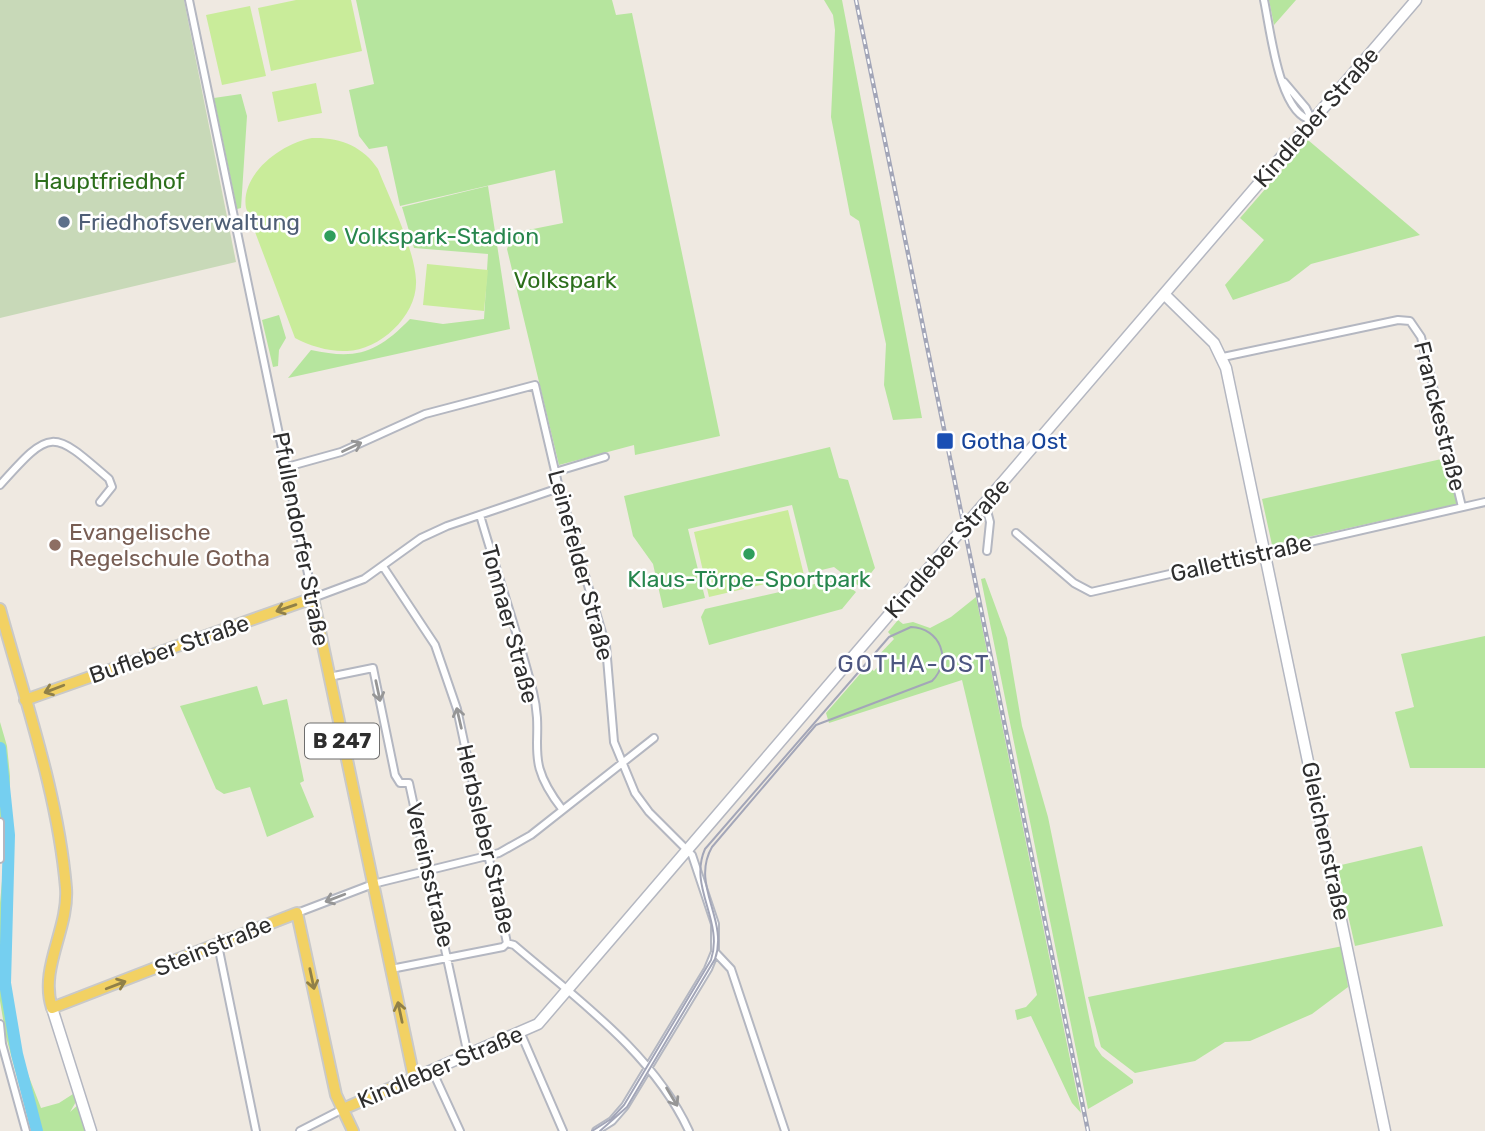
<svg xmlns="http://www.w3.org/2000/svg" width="1485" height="1131" font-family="Rubik,sans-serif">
  <rect width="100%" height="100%" fill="#efe9e1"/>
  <path fill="#b6e59e" d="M356,0H612L616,15L632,13L720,436L635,455L634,445L559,465L507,249L513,233L563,223L555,170L400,206L387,146L369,149L359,136L349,90L374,84Z
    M824,0H842L922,418L893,420L884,385L886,344L859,221L850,215L831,117L835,30L833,15Z
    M1269,0H1296L1274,25Z
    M241,94L247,116L241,208L237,209L214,98Z
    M1308,140L1420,235L1311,264L1289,281L1233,300L1225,285L1264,240L1240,218Z
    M488,186L510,329L288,378L311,350C357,360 377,353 410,319L443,324L484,319L488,254L414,248L402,207Z
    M279,315L286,338L279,350L278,366L273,367L262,320Z
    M830,447L839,478L848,480L875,568L860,587L834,567L809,573L792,505L688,529L705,598L663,608L653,564L633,536L624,496Z
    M1446,458L1457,504L1272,545L1262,499Z
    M985,578L1007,638L1022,726L1048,817L1095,1046L1102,1056L1133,1080V1083L1088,1109L981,579Z
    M828,581H841L856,592L842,609L709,645L701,617L705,609Z
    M976,597L1081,1113L1072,1103L1031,1016L1017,1020L1015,1010L1026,1007L1037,995L962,680L829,723L826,713L867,666L874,671L881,663L876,658L894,639L888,632L898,620L903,624L913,622L930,628L951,617Z
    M1485,636V768H1410L1395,712L1414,707L1401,654Z
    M257,686L263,705L287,699L304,781L300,783L314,817L267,837L250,787L224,794L216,789L180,706Z
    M0,722L7,746L10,776L8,983L19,1051L41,1108L59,1103L73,1094L77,1100L70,1112L79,1104L86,1131H32L6,1037L0,1001V903L5,848L0,837Z
    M1422,846L1443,926L1355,946L1337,866Z
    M1343,946L1348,987L1312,1014L1250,1041L1225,1042L1195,1061L1135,1073L1101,1047L1088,997Z"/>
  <path fill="#c8d9b8" d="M0,0H184L236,262L0,318Z"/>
  <path fill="#c9ec9a" d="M296,0H351L362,51L271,71L258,8Z
    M250,6L266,76L222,85L206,15Z
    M316,83L322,113L278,122L272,92Z
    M312,138C339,137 363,146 378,169C390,200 414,247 416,280C418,315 380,350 347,351C330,352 310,346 295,338L246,208C240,174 282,143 312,138Z
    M427,264L488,270L484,311L423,305Z
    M788,510L804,575L709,597L694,532Z"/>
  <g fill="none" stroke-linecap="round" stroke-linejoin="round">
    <path stroke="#75cff0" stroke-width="12" d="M0,748L9,835L5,983L17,1054L37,1131"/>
    <g stroke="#b4b7c1" stroke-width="10">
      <path id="street" d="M189,0L313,598L364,579L421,538L447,526L559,488
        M1264,0C1270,27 1279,116 1312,120
        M1284,82L1306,108L1312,120
        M1223,357L1398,320L1410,321L1421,337L1462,507
        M287,467L341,452L425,414L535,385L559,488L606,646L614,742L635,793L649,812L692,855L715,924V952L708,969L625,1106L612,1121L596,1131
        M555,472L605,457
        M0,485C51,428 52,429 109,479L112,487L100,502
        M986,507L990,522L987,551
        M480,515C497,574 518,633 533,692C546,745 521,756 562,809
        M1016,533L1074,583L1091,592L1485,502
        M384,568L435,645L457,709L507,943L514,945C578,1000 653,1053 689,1131
        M329,677L373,668L395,775L400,783H409L468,1055
        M0,822V859
        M297,913L373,884L499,853L531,835L654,738
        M218,945L256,1131
        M715,952L731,969L785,1131
        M391,969L503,947L507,943
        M0,1024L2,1044L26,1131
        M521,1034L563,1131
        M432,1070L460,1131
        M300,1131L343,1109"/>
    </g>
    <g stroke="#b4b7c1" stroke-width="13">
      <path id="secondary" d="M1165,295L1214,343L1226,368L1385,1131
        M52,1008L91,1131
        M414,1078L538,1024L1416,0"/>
    </g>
    <g stroke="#c9c9c9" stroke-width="14">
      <path id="primary" d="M0,609C25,701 58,793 66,888C69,929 39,968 52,1008L297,913L336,1095L353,1131
        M25,700L313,598L414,1078L343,1109"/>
    </g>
    <use href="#street" stroke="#fff" stroke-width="6"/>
    <use href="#secondary" stroke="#fff" stroke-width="10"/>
    <use href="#primary" stroke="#f2d163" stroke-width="10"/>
    <path stroke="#a3a6b8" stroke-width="2" d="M592,1131L611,1119L624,1105L711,960C724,921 688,887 705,849L889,637L911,627C940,628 953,660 932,681L816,725L712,847C690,885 729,920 715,959L627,1107L600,1131"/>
    <g stroke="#a3a6b8" stroke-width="4.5">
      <path id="rail" d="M856,0L1088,1131"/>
    </g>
    <use href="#rail" stroke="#fff" stroke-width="2" stroke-dasharray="5" stroke-linecap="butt"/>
  </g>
  <defs><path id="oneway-shaft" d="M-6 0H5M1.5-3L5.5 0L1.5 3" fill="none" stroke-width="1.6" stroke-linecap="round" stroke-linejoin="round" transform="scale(1.75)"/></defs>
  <g stroke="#969696">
    <use href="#oneway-shaft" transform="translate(352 447) rotate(-25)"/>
    <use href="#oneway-shaft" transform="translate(378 691) rotate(78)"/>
    <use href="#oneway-shaft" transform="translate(459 718) rotate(-103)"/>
    <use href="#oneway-shaft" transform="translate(335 898) rotate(159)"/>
    <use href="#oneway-shaft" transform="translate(672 1097) rotate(59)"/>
  </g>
  <g stroke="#908048">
    <use href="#oneway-shaft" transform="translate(286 608) rotate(161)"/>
    <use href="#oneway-shaft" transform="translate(54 689) rotate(159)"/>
    <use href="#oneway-shaft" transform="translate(312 979) rotate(78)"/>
    <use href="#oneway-shaft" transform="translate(116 985) rotate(-21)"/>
    <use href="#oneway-shaft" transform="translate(400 1012) rotate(-102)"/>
  </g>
  <circle fill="#5c6f8a" stroke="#fff" stroke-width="2.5" cx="64" cy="222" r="7"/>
  <g fill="#2e9e5b" stroke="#fff" stroke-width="2.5">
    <circle cx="330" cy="236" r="7"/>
    <circle cx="749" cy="554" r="7"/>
  </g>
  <rect fill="#1a4fb4" stroke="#fff" stroke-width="2.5" x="936" y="432" width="18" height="18" rx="3.5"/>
  <circle fill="#8d6e63" stroke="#fff" stroke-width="2.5" cx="55" cy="545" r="7"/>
  <g text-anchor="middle" stroke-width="5" stroke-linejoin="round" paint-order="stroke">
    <rect fill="#fff" stroke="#6d6d6d" stroke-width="2" x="305" y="723.5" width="74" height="35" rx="5"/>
    <g font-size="21" font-weight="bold" fill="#2e2e2e">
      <text x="342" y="748">B 247</text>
    </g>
    <g font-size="23" fill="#2e2e2e" stroke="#fff">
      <text transform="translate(1316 117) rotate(-49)" y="8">Kindleber Straße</text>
      <text transform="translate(1440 416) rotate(76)" y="8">Franckestraße</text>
      <text transform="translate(301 539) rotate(79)" y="8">Pfullendorfer Straße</text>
      <text transform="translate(947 548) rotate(-49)" y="8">Kindleber Straße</text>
      <text transform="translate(1241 558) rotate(-13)" y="8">Gallettistraße</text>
      <text transform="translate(581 565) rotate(75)" y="8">Leinefelder Straße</text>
      <text transform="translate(510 624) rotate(75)" y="8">Tonnaer Straße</text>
      <text transform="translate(169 649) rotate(-19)" y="8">Bufleber Straße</text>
      <text transform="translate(486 839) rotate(77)" y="8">Herbsleber Straße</text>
      <text transform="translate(1326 841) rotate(78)" y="8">Gleichenstraße</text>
      <text transform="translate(430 875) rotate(77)" y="8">Vereinsstraße</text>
      <text transform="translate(213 946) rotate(-22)" y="8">Steinstraße</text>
      <text transform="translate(440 1067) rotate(-23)" y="8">Kindleber Straße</text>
    </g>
    <g font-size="23" fill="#2c6e1b" stroke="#fff">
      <text x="109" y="189">Hauptfriedhof</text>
      <text x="565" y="288">Volkspark</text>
    </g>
    <g font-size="23" fill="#4e5e75" stroke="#fff" text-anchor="start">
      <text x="78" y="230">Friedhofsverwaltung</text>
    </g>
    <g font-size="23" fill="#27864d" stroke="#fff" text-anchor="start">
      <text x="344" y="244">Volkspark-Stadion</text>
      <text x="749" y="587" text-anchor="middle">Klaus-Törpe-Sportpark</text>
    </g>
    <g font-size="23" fill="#164399" stroke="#fff" text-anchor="start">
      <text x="961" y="449">Gotha Ost</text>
    </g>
    <g font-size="23" fill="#785e54" stroke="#fff" text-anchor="start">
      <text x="69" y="540">Evangelische<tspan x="69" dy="26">Regelschule Gotha</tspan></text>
    </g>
    <g font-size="24" letter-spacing="2" fill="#4d5680" stroke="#fff">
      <text x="914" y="672">GOTHA-OST</text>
    </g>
  </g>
</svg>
